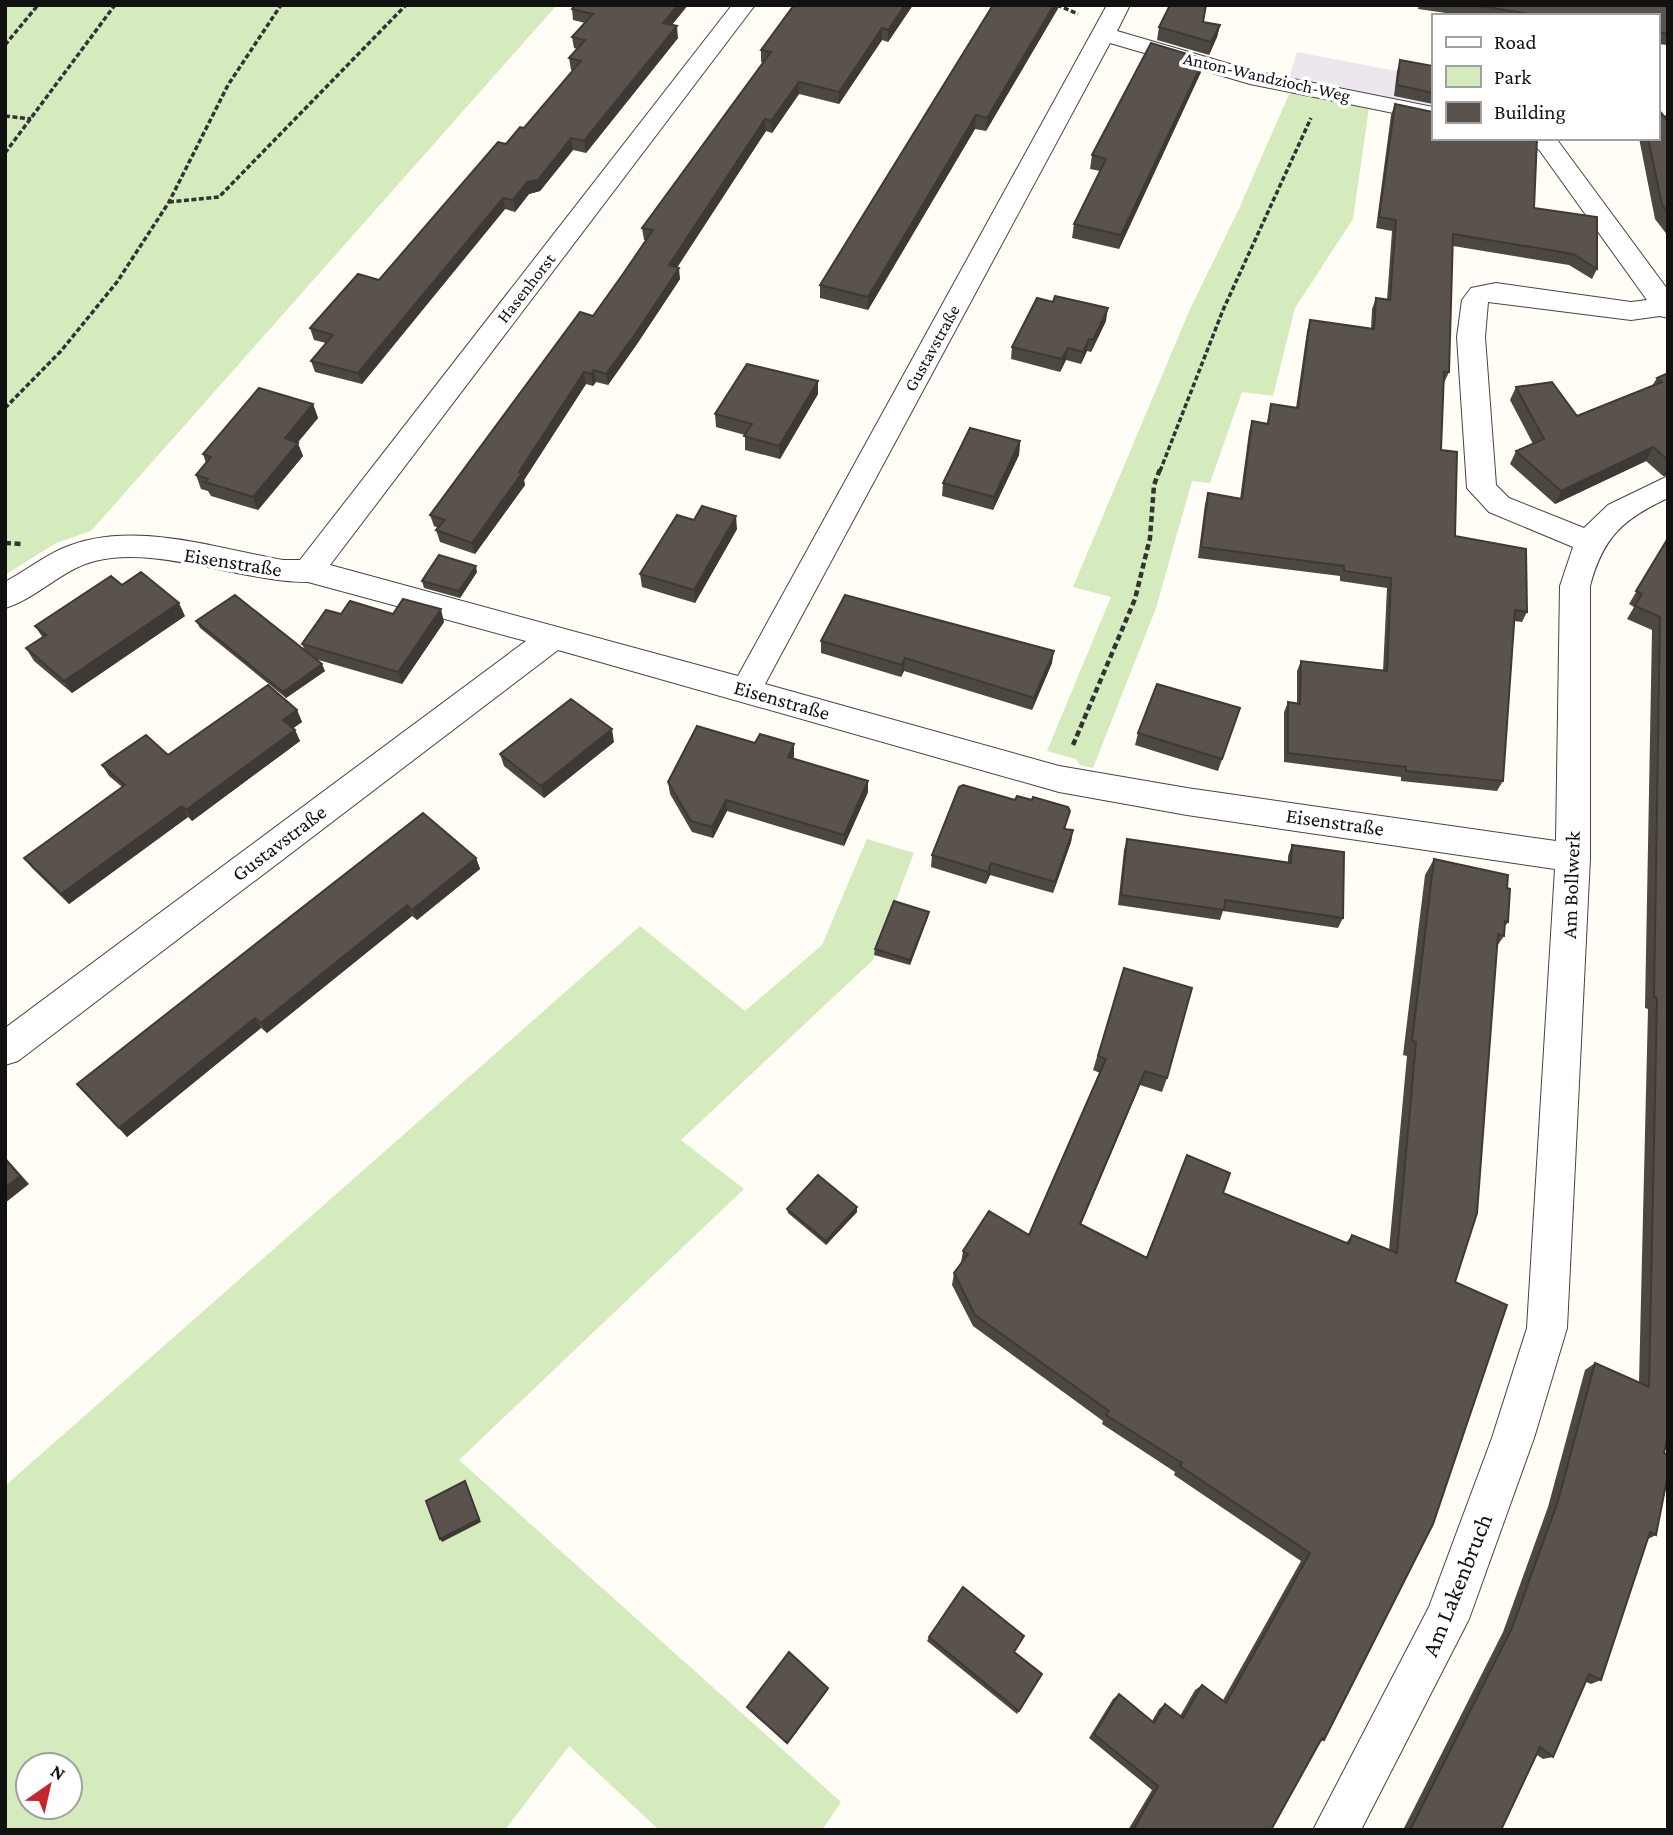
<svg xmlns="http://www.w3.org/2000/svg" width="1673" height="1835" font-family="'Crimson Pro',serif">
  <rect width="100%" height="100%" fill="#fffdf5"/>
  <path fill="#eee6ef" d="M1297,52L1433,78V106L1289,78Z"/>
  <path fill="#d5ebbd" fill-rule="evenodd" d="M5,5H557L91,531L56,543L5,575Z
    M1290,92L1369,108L1353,219L1295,308L1273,396L1242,392L1210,483L1192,481L1156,608L1093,768L1080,765L1076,759L1047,751L1111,597L1073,587L1190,309L1238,211Z
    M867,839L914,853L873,960L681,1140L744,1189L459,1460L841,1802L822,1830H659L569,1746L505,1830H5V1486L640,926L745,1011L822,945ZM28,1765H70V1807H28Z"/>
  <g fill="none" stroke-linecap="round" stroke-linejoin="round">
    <g stroke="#444" stroke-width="2">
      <path id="minor" d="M732,5H755L330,565L738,676L1107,5H1130L1117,31L1254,71L1433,107V121L1250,84L1110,43L765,684L1059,766L1187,788L1556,841L1560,586L1573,547L1489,512L1467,488L1457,337L1462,300L1471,288L1496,283L1631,302L1647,300L1540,151L1527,138L1558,141L1668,290V318L1660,316L1631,320L1488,302L1485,337L1496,485L1509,498L1584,528L1608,505L1668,476V498C1623,519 1603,537 1590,586V858L1567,1328L1534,1438L1469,1619L1361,1830H1313L1429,1607L1492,1438L1527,1328L1555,869L1187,815L1059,792L558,650L18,1061L5,1065V1028L526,641L308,582C242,582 157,545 95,561C62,569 38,598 5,608V582C23,572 42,558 61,549C129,518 214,548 283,560H300Z"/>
    </g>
    <path stroke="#333" stroke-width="3.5" stroke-dasharray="5 2.5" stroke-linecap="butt" d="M1057,5L1078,14
      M5,45L38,5
      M5,116L31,119
      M1657,117H1668
      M5,153L115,5
      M169,202L219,197L406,5
      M5,408L61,351L117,282L169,202L228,85L281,5
      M1160,471L1223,310L1311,118"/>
    <path stroke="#333" stroke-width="4.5" stroke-dasharray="6 3.5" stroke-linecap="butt" d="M5,543L21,544
      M1073,745L1135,599L1150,538L1154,485L1160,469"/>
    <use href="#minor" fill="#fff" fill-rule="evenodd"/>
  </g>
  <path fill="#4d4742" d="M575,5H688L672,25L678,38L586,153L573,150L540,191L529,194L515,212L505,209L362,384L315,372L311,361L326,343L314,340L310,328L379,280L506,144L524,128L573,70H571L569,58L577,49L574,48L572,37L585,23L573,20L572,9Z
    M913,5L888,42L882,40L839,104L799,94L772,133L766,131L677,267L680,279L637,344L608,385L596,382L593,386L586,384L524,480L525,485L475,554L440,542L436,530L438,528L434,526L430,515L593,316L623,274L646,240H644L642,228L764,63L761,62V50Z
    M1060,5L986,131L975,129L868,310L820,298V285Z
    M1419,5H1668V45L1657,44V16H1467L1418,9Z
    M1203,22L1220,25L1217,37L1209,55L1157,40L1159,27Z
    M1204,59L1201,72L1119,249L1072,238L1074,224L1100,171L1090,169L1092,155Z
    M1400,60L1433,66V104L1394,96L1397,71Z
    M1395,104L1534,208L1597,269L1592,279L1569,265L1453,246L1449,372L1444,383H1443L1441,450L1455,536L1527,612L1522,622L1514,621L1503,781L1497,791L1401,781V777L1284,762V712L1288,702L1297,703V671L1301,661L1383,671L1387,588L1340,581V576L1198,558L1205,504L1208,493L1240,499L1249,432L1252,421L1267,423L1271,404L1296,408L1307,331L1310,320L1371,329L1372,309L1376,298L1387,300L1392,231L1376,228L1391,115Z
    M1668,121V236L1655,219L1639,138H1657Z
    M1106,321L1091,352L1087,351L1081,364L1066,360L1060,372L1011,359L1012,347Z
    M1668,373V475L1663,476L1646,461L1555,504L1510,464L1516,451L1533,444L1510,400L1516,387L1577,416L1652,386L1657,378Z
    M818,381V394L780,459L745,450V435L716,427L715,414Z
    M313,404L318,418L297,443L303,456L258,510L211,496L208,491L201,489L196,475L206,463L203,454Z
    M1020,441L1019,455L993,510L942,496L943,483Z
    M694,520L737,529L695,603L642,587L640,574Z
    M1668,538L1664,1453L1656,1535L1648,1539L1601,1680L1591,1684L1586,1682L1553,1757L1543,1759L1537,1755L1501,1830H1403L1503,1632L1548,1507L1585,1370L1595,1363L1639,1382L1648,1009L1645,1008L1652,630L1627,619L1634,607L1629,604Z
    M477,572L460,598L424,588L422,581Z
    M122,585L185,616L72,693L34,661L26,648L43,638L35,626Z
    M341,614H393L444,622L402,684L315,659L325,671L286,698L200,628L196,621L305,651L302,644Z
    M821,641L1052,663L1032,710L904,671L901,677L821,653Z
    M1240,708L1218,771L1135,745L1138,733Z
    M297,710L302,722L293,728L295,730L300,741L192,821L188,817L69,904L32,868L24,858L122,787L109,776L102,765L168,755Z
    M614,742L544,798L504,766L500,754Z
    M794,756L793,759L868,792L844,846L727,811L713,838L692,832L670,794L668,782Z
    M1015,800L1070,811L1065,829L1073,830L1071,842L1053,893L990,875L986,884L931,867L932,855Z
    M1127,839L1288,862V856L1292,845L1343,918L1338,928L1223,911L1220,920L1118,905L1124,850Z
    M476,858L480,869L417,920L412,916L267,1033L261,1028L127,1137L77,1084Z
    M1434,859L1507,888L1508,922L1504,928V936L1497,946L1455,1282L1324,1740L1320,1742L1271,1830H1128L1152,1790L1089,1738L1113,1699L1119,1694L1152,1721L1159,1709L1165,1704L1180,1716L1195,1690L1202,1685L1223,1700L1301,1561L1174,1475L1175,1472L1102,1424L1103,1421L973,1326L952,1285L954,1273L961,1263L963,1251L1029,1235L1100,1073L1093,1070L1124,968L1167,1078L1162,1092L1140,1085L1081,1224L1146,1257L1187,1155L1223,1193L1346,1243L1352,1235L1389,1250L1407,1056L1403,1055L1425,875Z
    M928,917L910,965L874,955L875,949Z
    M857,1207V1212L826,1245L788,1213L787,1209Z
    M929,1637L1014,1652L1019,1711L1017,1714L927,1641Z"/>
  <path fill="#3f3936" d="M678,5H688L664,34L663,23Z
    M905,5H913L888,42V30Z
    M1054,5H1060L986,131L987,118Z
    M1220,25L1217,37L1209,55L1211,42Z
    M677,26L678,38L586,153L584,141Z
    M882,28V40L839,104V92Z
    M1204,59L1201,72L1119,249L1121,235Z
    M799,82V94L772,133L771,121Z
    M976,115L975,129L868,310V297Z
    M765,119L766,131L671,277L669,265Z
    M571,138L573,150L540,191L529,194L515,212L513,200L527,182Z
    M503,198L505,209L362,384L358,373Z
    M679,268L680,279L637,344L608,385L606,374Z
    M1108,308L1106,321L1091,352L1093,340Z
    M1089,339L1087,351L1081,364L1083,352Z
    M1068,348L1066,360L1060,372L1062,359Z
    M594,370L596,382L593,386L591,374Z
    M584,372L586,384L524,480L525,485L475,554L472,543Z
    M818,381V394L780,459L779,446Z
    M313,404L318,418L290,452L285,438Z
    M1020,441L1019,455L993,510L994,497Z
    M298,443L303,456L258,510L253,497Z
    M1653,447L1646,461L1555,504L1561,491Z
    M1668,467V475L1663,476Z
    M736,516L737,529L695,603L694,590Z
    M476,566L477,572L460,598L459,591Z
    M179,603L185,616L72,693L64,681Z
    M441,609L444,622L402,684L398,672Z
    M1054,651L1052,663L1032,710L1034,698Z
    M905,658L904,671L901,677L902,665Z
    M322,664L325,671L286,698L283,692Z
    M297,710L302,722L288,732L283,720Z
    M612,729L614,742L544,798L541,786Z
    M295,730L300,741L192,821L186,810Z
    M794,744V756L788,769V757Z
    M868,781V792L844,846V835Z
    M726,800L727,811L713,838L712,827Z
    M182,806L188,817L69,904L61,894Z
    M1073,830L1071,842L1053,893L1055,882Z
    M476,858L480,869L417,920L412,910Z
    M991,863L990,875L986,884L988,872Z
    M407,905L412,916L267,1033L261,1023Z
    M929,912L928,917L910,965V960Z
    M255,1018L261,1028L127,1137L119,1128Z
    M1145,1071L1140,1085L1076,1236L1080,1224Z
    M5,1157L29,1184L5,1203Z
    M857,1207V1212L826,1245V1241Z
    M465,1481L467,1485L481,1522L442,1542L440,1539Z
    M828,1688V1690L787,1745V1743Z"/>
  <path fill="#5a524d" stroke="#3f3936" stroke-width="2" d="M575,5H678L663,23L677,26L584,141L571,138L538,180L527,182L513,200L503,198L358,373L311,361L333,335L310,328L358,274L379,280L498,142L506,144L520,127L524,128L581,61L569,58L585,40L572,37L593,14L572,9Z
    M794,5H905L888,30L882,28L839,92L799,82L771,121L765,119L669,265L679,268L636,333L606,374L594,370L591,374L584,372L519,472L522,473L472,543L436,530L445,520L430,515L580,312L593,316L623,274L653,230L642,228L771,52L761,50Z
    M993,5H1054L987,118L976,115L868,297L820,285Z
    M1170,5H1206L1203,22L1220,25L1211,42L1159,27Z
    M1473,5H1668V34L1657,32V16H1537V15Z
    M1151,43L1204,59L1121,235L1074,224L1106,159L1092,155Z
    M1400,60L1433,66V93L1397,85Z
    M1395,104L1433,112V138H1537L1534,208L1597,217V269L1573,254L1453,234L1449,372H1444L1441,450L1457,452L1455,536L1526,549L1527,612L1515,610L1503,781L1406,771V767L1288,753V702L1300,704L1301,661L1387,671L1391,578L1344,571V566L1201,547L1208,493L1242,499L1252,421L1268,424L1271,404L1298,408L1310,320L1374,329L1376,298L1390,300L1396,220L1379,217Z
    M1657,108L1668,121V213L1662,205L1648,138H1657Z
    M1055,296L1108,308L1093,340L1089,339L1083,352L1068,348L1062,359L1012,347L1037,298L1053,302Z
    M747,364L818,381L779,446L744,436L752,424L715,414Z
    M1668,373V460L1653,447L1561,491L1516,451L1544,439L1516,387L1552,382L1577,416L1662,382L1657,378Z
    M259,388L313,404L285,438L298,443L253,497L205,482L208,479L196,475L211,457L203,454Z
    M970,428L1020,441L994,497L943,483Z
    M702,506L736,516L694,590L640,574L677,515L694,520Z
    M1668,538V1435L1664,1453L1668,1455V1474L1656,1535L1650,1532L1601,1680L1589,1674L1553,1757L1540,1747L1501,1830H1410L1512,1628L1558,1501L1595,1363L1649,1387L1657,998L1654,997L1660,617L1635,606L1642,594L1636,591Z
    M439,555L476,566L459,591L422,581Z
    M141,572L179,603L64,681L26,648L46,635L35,626L111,576L122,585Z
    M235,595L322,664L283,692L196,621Z
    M845,595L1054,651L1034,698L905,658L902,665L821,641Z
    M403,599L441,609L398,672L302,644L326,610L341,614L350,601L393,614Z
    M1157,684L1240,708L1222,759L1138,733Z
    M268,685L297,710L283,720L295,730L186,810L182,806L61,894L24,858L125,785L102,765L146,735L168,755Z
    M571,699L612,729L541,786L500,754Z
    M697,726L755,743L760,734L794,744L788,757L868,781L844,835L726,800L712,827L691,821L668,782Z
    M963,785L1015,800L1017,796L1032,800L1033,797L1068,807L1070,811L1064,829L1073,830L1055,882L991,863L988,872L932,855L959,787Z
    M423,813L476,858L412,910L407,905L261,1023L255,1018L119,1128L77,1084Z
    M1127,839L1291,863L1292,845L1344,852L1343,918L1225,900L1224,910L1121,895Z
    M1434,859L1508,875L1507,888L1510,889L1508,922L1505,921L1504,936L1498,934L1477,1213L1455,1282L1507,1305L1433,1524L1324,1740L1322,1738L1271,1830H1133L1158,1786L1094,1734L1119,1694L1154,1723L1165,1704L1183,1718L1202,1685L1226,1703L1310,1553L1180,1466L1182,1463L1106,1415L1109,1411L975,1315L954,1273L968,1254L963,1251L989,1211L1029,1235L1106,1059L1098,1056L1124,968L1192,988L1167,1078L1145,1071L1080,1224L1147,1258L1187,1155L1230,1173L1223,1193L1349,1244L1352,1235L1397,1253L1416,1042L1412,1041Z
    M894,901L929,912L910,960L875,949Z
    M5,1159L20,1176L5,1188Z
    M818,1175L857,1207L826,1241L787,1209Z
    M465,1481L479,1519L440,1539L426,1501Z
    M963,1587L1024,1636L1014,1652L1042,1674L1019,1711L929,1637Z
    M789,1652L828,1688L787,1743L747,1707Z"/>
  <g text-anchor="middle" stroke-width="7" stroke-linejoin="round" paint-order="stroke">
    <g font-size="18" fill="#111" stroke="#fff">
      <text transform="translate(1267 77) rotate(13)" y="6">Anton-Wandzioch-Weg</text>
      <text transform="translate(526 288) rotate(-52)" y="6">Hasenhorst</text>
      <text transform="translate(932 348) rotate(-61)" y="6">Gustavstraße</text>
    </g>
    <g font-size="21" fill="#111" stroke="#fff">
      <text transform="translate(233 562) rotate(9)" y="7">Eisenstraße</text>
      <text transform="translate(782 700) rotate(16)" y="7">Eisenstraße</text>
      <text transform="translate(1335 822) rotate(8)" y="7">Eisenstraße</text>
      <text transform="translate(279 843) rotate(-37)" y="7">Gustavstraße</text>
      <text transform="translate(1571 885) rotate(-88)" y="7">Am Bollwerk</text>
    </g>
    <g font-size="24" fill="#111" stroke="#fff">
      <text transform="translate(1457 1585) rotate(-68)" y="8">Am Lakenbruch</text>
    </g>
  </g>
  <rect width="1673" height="1835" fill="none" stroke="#111111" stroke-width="14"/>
  <rect x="1432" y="14" width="228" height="126" fill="#ffffff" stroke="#a0a0a0" stroke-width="2"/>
  <rect x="1446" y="37" width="35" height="10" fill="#ffffff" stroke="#a0a0a0" stroke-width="2"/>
  <text x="1494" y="49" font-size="21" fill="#111111">Road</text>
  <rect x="1446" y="66" width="35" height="21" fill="#d5ebbd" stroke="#a0a0a0" stroke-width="2"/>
  <text x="1494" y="84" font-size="21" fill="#111111">Park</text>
  <rect x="1446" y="102" width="35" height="21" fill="#5a524d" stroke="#a0a0a0" stroke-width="2"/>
  <text x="1494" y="119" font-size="21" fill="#111111">Building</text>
  <g transform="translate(49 1786) rotate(34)"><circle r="33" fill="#ffffff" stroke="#a0a0a0" stroke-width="2"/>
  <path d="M0-5L12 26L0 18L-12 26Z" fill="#c4262e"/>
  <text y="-10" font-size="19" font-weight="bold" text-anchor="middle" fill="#111111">N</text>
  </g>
</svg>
